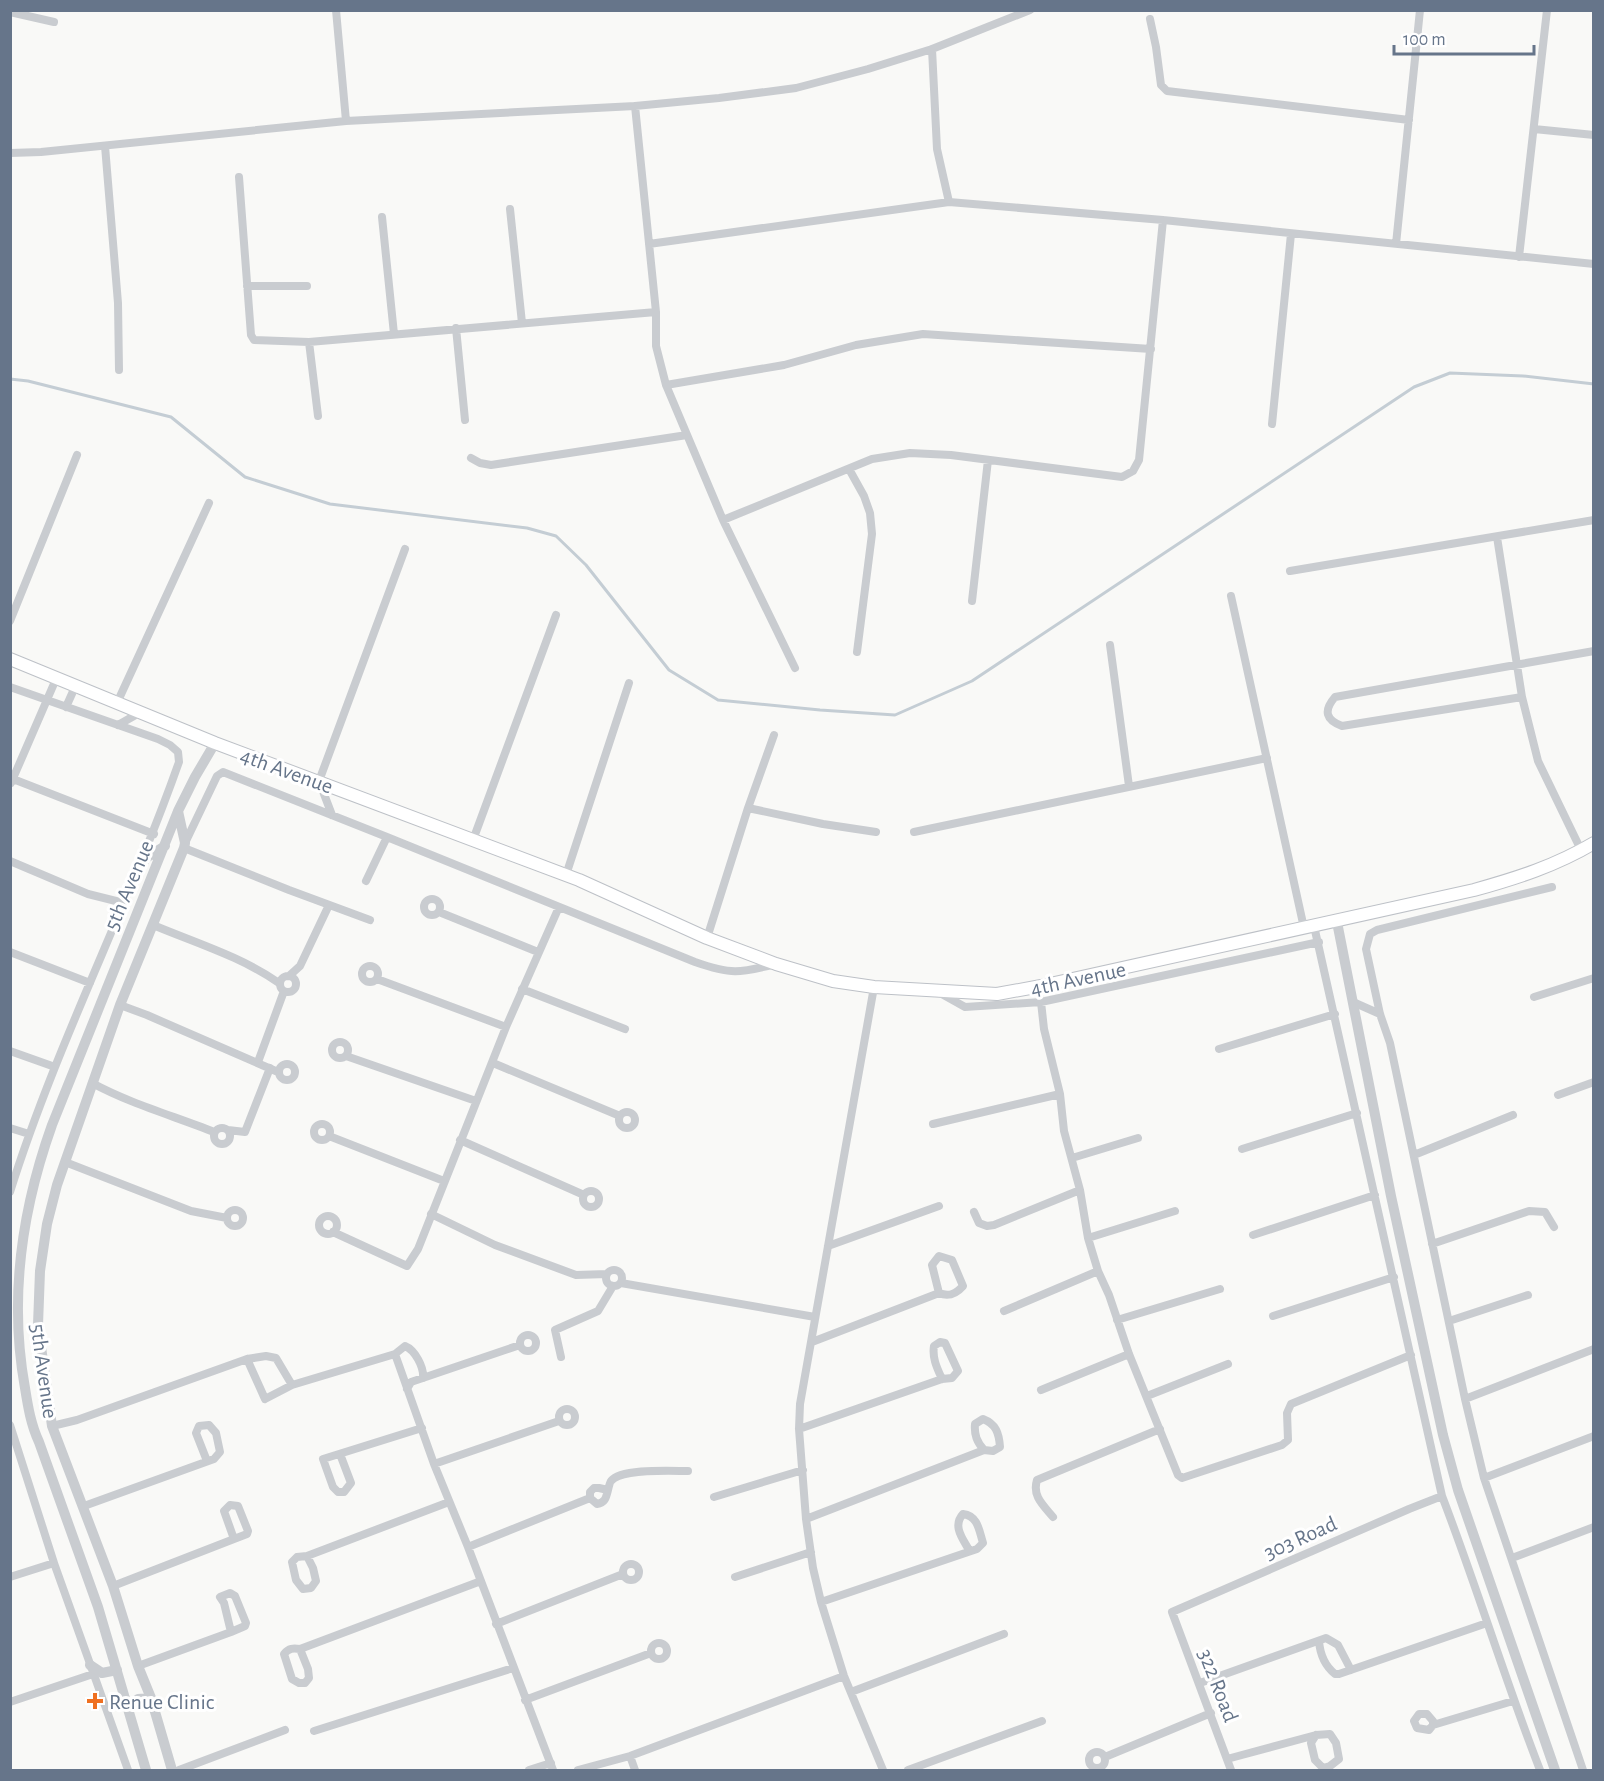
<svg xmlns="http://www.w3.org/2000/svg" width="1604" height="1781" font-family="'Alegreya Sans',sans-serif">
  <rect width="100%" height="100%" fill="#f9f9f7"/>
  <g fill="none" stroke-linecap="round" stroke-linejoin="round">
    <path stroke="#c4cdd4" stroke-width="3" d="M10,379L28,381L171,417L245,477L330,504L527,528L556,536L586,565L669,670L718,700L820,710L895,715L972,681L1414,387L1450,373L1523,376L1594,384"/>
    <g stroke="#bdc1c7" stroke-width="14">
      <path id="secondary" d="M10,659L215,743L579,880L707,938L776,964L833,981L874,987L997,994L1041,986L1474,890C1517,878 1555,866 1594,843"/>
    </g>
    <path stroke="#c9ccd0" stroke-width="8" d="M336,10L346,121
      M10,12L54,22
      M1150,19L1156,47L1161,85L1167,91L1409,120
      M932,49L937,149L949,202
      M635,106L656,312V346L666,385L723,520L795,668
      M1534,129L1594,135
      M105,146L118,303L119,370
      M10,153L41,152L346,121L635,106L719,98L796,88L868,69L932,49L1030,10
      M239,177L251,335L254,340L309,342L656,312
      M510,209L522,323
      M382,217L394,334
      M649,244L949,202L1163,220L1594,264
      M1396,244L1420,10
      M1519,257L1547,10
      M247,286H307
      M456,328L465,420
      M309,342L318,416
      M666,385L784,365L856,345L923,334L1151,349
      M1272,424L1291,234
      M471,458L480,463L491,465L687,435
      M849,469L864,496L870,513L872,534L857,652
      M723,520L872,459L910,453L951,455L1122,477L1133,471L1139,460L1163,220
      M1497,537L1522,697L1538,761L1581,850
      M1290,571L1594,520
      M1231,596L1304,928
      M972,601L988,460
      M10,621L77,455
      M1110,645L1129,786
      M10,687L158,739L170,745L178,752L179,762C128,907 56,1045 10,1192
      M1522,697L1342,726C1326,720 1323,711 1335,697L1594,651
      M117,703L209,503
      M66,707L75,687
      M118,725L141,712
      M13,779L154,834
      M11,783L56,679
      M748,808L823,824L876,832
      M332,815L319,781L405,549
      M914,832L1267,758
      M473,840L556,615
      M185,843L217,776L223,772L387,837L695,962C732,975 739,973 776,964
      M184,848L289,890L370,920
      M10,861L88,894L124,903
      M566,875L629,683
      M366,881L387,837
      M1552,887L1377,930L1370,934L1366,949L1380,1014L1390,1043L1465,1399L1484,1478L1583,1770
      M424 907a8 8 0 1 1 16 0a8 8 0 1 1-16 0Z
      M439,912L538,952
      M153,925C196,943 242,957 279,983
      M1314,926L1442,1496C1477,1587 1505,1680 1540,1770
      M707,938L748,808L774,735
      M10,952L90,983
      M362 974a8 8 0 1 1 16 0a8 8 0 1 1-16 0Z
      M280 984a8 8 0 1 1 16 0a8 8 0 1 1-16 0Z
      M289,976L300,966L329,905
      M377,979L506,1027
      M874,987L800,1404L799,1429L806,1519L813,1568L821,1602L844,1676L883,1770
      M522,989L625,1029
      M940,993L965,1007L1041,1002L1319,942
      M1534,997L1594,978
      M1041,1002L1044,1029L1060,1094L1064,1131L1080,1190L1088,1238L1098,1271L1109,1295L1129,1354L1178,1475L1182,1478L1282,1445L1288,1440L1287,1413L1291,1404L1411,1355
      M1353,1002L1380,1014
      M120,1005L147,1015L278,1072
      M332 1050a8 8 0 1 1 16 0a8 8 0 1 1-16 0Z
      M1219,1049L1335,1014
      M10,1051L55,1067
      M346,1056L476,1101
      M258,1062L284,991
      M493,1063L620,1116
      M279 1072a8 8 0 1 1 16 0a8 8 0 1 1-16 0Z
      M92,1083C131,1104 174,1116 214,1132
      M1558,1095L1594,1082
      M619 1120a8 8 0 1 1 16 0a8 8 0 1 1-16 0Z
      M933,1124L1060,1094
      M314 1132a8 8 0 1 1 16 0a8 8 0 1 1-16 0Z
      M10,1128L29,1134
      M214 1136a8 8 0 1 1 16 0a8 8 0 1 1-16 0Z
      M228,1130L245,1132L270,1068
      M329,1136L444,1181
      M460,1140L584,1195
      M1242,1149L1357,1113
      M1414,1155L1513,1115
      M1072,1158L1138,1138
      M65,1162L191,1211L227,1218
      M583 1199a8 8 0 1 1 16 0a8 8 0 1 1-16 0Z
      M227 1218a8 8 0 1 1 16 0a8 8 0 1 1-16 0Z
      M974,1212L979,1223L987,1226L994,1225L1080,1190
      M431,1214L495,1245L576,1275L607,1274
      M319 1225a9 9 0 1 1 18 0a9 9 0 1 1-18 0Z
      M333,1232L407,1266L418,1249L506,1027L559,907
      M1253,1235L1375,1195
      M1088,1238L1175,1211
      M1432,1244L1529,1211L1545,1212L1554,1227
      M828,1246L939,1206
      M606 1278a8 8 0 1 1 16 0a8 8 0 1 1-16 0Z
      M621,1283L815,1317
      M1004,1311L1098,1271
      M1273,1316L1394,1277
      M1117,1320L1220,1289
      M1449,1321L1528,1295
      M520 1343a8 8 0 1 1 16 0a8 8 0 1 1-16 0Z
      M812,1342L939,1293C949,1297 956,1294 963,1286L952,1260L939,1256L932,1265L939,1293
      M395,1354L434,1464L468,1547L553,1770
      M561,1357L555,1330L598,1311L613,1286
      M247,1359L265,1399L292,1385L395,1354L405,1346C415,1350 424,1367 423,1378
      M407,1389L411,1382L520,1345
      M1041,1390L1129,1354
      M1147,1396L1228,1364
      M1465,1399L1594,1349
      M559 1417a8 8 0 1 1 16 0a8 8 0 1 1-16 0Z
      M10,1425L54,1563L128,1770
      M52,1426L77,1420L247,1359L266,1356L276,1358L292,1385
      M799,1429L942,1379L952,1378L958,1371L945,1343L940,1342L934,1346C932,1358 937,1368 942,1379
      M340,1454L351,1483L344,1492H338L333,1487L323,1459L422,1428
      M434,1464L559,1421
      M1484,1478L1594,1436
      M594,1488H599L608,1490C606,1498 605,1503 597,1504L590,1498V1492Z
      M608,1490C608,1490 610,1482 611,1481C621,1468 672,1471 688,1471
      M714,1497L803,1470
      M230,1505L238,1506L248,1531L247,1534L234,1539L224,1511Z
      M84,1506L214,1459L220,1452L216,1433L209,1425L199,1426L196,1433L207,1461
      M1053,1517C1043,1505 1032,1496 1037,1480L1160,1429
      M806,1519L984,1450L993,1451L1000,1447C999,1433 996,1424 983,1419L975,1424C974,1435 977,1442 984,1450
      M468,1547L590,1498
      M307,1556L313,1568L316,1581L311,1588L303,1589L296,1580L292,1562L297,1557L307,1556L449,1502
      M1512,1558L1594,1527
      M623 1572a8 8 0 1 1 16 0a8 8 0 1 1-16 0Z
      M10,1577L54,1563
      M735,1577L811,1552
      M113,1586L234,1539
      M230,1593L235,1596L246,1623L245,1626L231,1632L224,1603L220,1597Z
      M821,1602L977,1549L983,1543C979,1530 978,1516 963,1514C952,1526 963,1539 969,1550
      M496,1624L623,1574
      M1319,1641C1320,1654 1324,1665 1335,1674H1339L1487,1623
      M651 1651a8 8 0 1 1 16 0a8 8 0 1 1-16 0Z
      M300,1649L308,1669L309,1678L305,1683H299L292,1679L284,1654C289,1648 293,1648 300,1649L481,1581
      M138,1666L231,1632
      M1200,1683L1326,1638L1338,1645L1351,1670
      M851,1692L1004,1634
      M525,1700L651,1653
      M10,1702L93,1674
      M1433,1725V1721L1427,1714H1419L1414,1721L1417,1728L1429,1730L1433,1725L1513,1701
      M314,1731L513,1668
      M1089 1760a8 8 0 1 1 16 0a8 8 0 1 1-16 0Z
      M630,1756L635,1770
      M1105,1757L1211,1713
      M1227,1759L1316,1735L1330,1734L1336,1743L1339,1759L1330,1766L1323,1768L1315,1760L1311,1743L1316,1735
      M179,1770L285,1730
      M529,1770L551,1763
      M578,1770L630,1756L844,1676
      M908,1770L1042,1721
      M1231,1770L1172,1612L1409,1509L1442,1496"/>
    <path stroke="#c9ccd0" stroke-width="10" d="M137,873L146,858L165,846
      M1337,922L1391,1196L1443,1435L1458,1490L1555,1770
      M90,1665L102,1673L117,1670
      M128,1709L138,1699L151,1698
      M146,1770L98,1607L39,1442C31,1425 28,1407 25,1388C9,1300 22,1209 52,1125L178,811L195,777L215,743
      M172,1770L151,1698L138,1666L113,1586L52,1426L38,1325L40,1271L47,1224L57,1185L120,1005L184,848L185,843L178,811"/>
    <use href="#secondary" stroke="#fff" stroke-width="12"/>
  </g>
  <path fill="#ef7021" stroke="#fff" stroke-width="2" d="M92 1692h6v6h6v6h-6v6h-6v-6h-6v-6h6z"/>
  <g text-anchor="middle" stroke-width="6" stroke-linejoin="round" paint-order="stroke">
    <g font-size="22" fill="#66758a" stroke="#fff">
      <text transform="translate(287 770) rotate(20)" y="8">4th Avenue</text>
      <text transform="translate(128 885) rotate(-67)" y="8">5th Avenue</text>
      <text transform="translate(1078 978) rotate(-12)" y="8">4th Avenue</text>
      <text transform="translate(45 1371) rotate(82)" y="8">5th Avenue</text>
      <text transform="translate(1300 1537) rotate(-24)" y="8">303 Road</text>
      <text transform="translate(1219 1685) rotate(69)" y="8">322 Road</text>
    </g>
    <g font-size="22" fill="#66758a" stroke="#fff" text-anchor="start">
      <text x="109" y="1709">Renue Clinic</text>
    </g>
  </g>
  <rect width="1604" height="1781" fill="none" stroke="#66758a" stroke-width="24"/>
  <path d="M1394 45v9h140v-9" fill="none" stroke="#66758a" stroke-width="3"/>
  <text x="1403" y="45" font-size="18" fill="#66758a" stroke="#ffffff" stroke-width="4.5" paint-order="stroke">100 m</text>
</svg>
